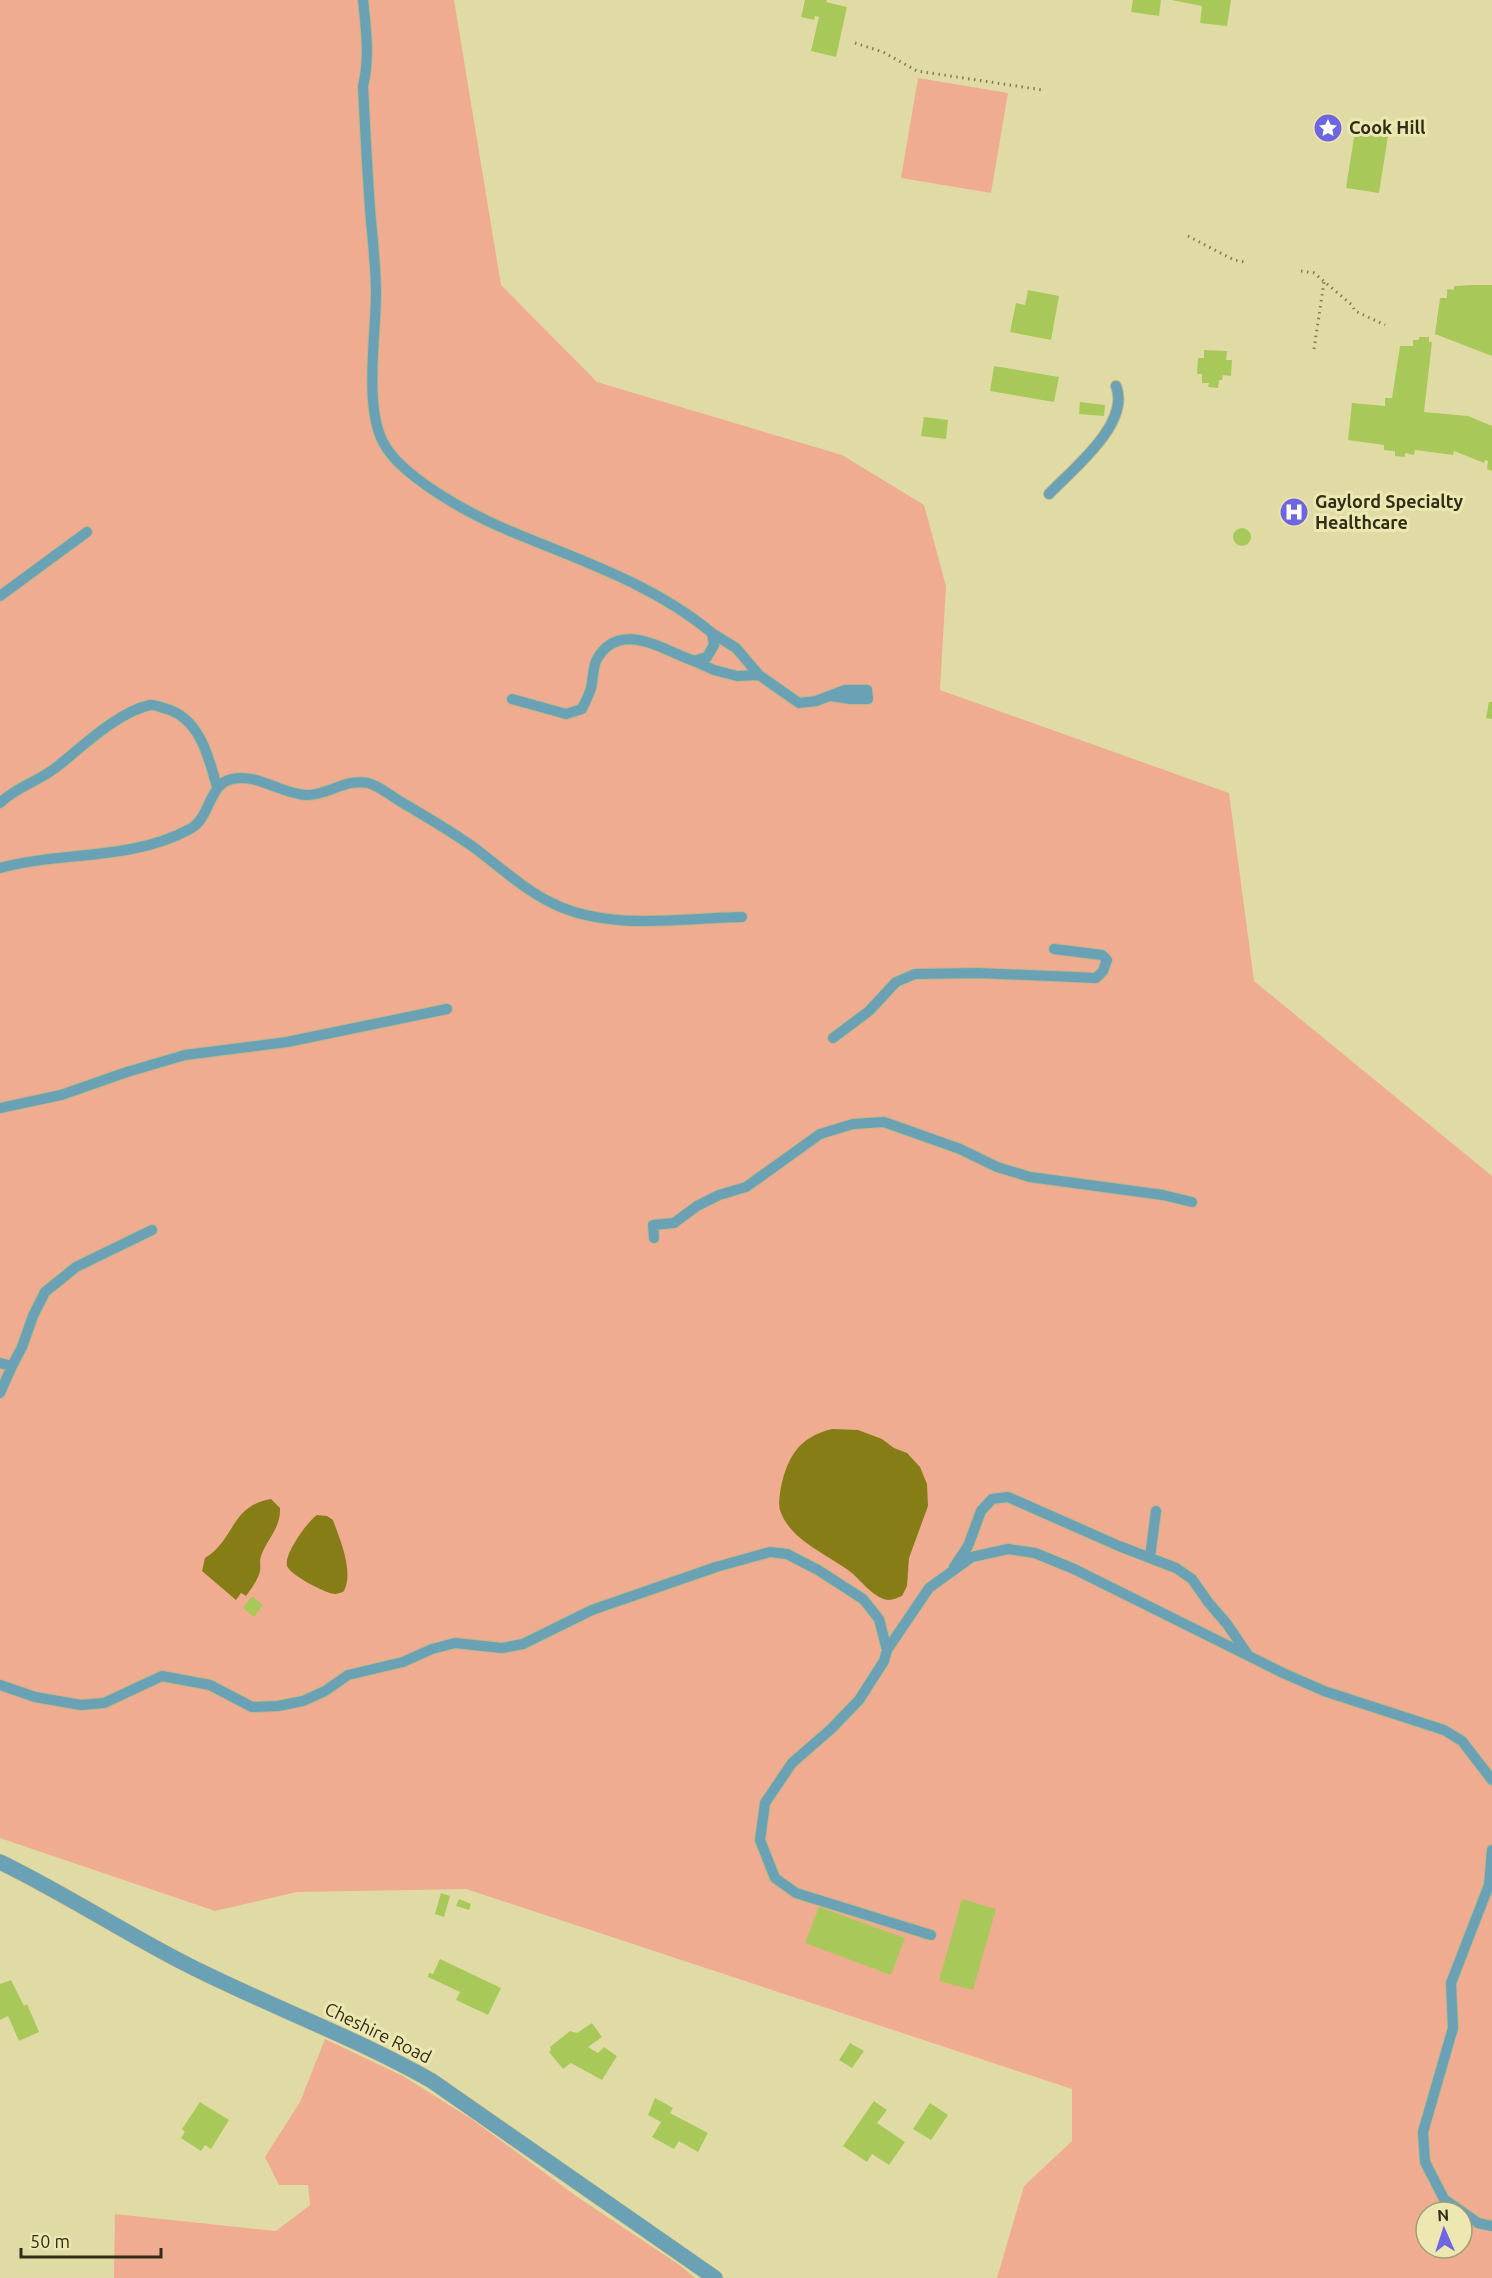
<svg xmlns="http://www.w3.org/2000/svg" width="1492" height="2278" font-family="Ubuntu,sans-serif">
  <rect width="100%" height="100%" fill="#e0dba5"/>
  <path fill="#f0ac91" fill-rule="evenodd" d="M0,0H454L501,285L597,382L842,455L924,505L946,586L940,690L1229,793L1254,981L1492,1176V2278H997L1024,2186L1072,2141V2089L466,1889L297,1892L215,1911L0,1838ZM1426,2212H1462V2248H1426Z
    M918,78L1008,93L991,193L901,178Z
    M325,2039L403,2076L473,2120L576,2196L681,2266L695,2278H114L115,2214L276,2231L310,2205L308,2185H279L265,2157L300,2102Z"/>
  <path fill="#877d16" d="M832,1429L858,1430L882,1439L894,1448L907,1453L920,1467L927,1484L928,1506L909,1558L907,1586L902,1596C899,1597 893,1600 889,1600C875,1599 862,1582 852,1573C828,1554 790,1541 780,1510C778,1504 780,1493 781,1487C788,1455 800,1437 832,1429Z
    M271,1499L280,1508C281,1528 267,1539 261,1556C259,1561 261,1566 260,1571C258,1580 251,1589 246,1596L241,1593L236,1600L202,1571L205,1558C235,1540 230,1506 271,1499Z
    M317,1515L327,1516L333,1520C340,1540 354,1571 344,1591C343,1592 337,1594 335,1594C327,1594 290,1575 287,1566C284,1554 307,1522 317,1515Z"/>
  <path fill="#a8c959" d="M805,0H827L826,2L847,7L836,57L811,51L819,17L815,16L814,20L801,17Z
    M1133,0H1161L1159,16L1131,12Z
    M1171,0H1231L1227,26L1200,23L1202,6Z
    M1355,131L1388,136L1379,193L1346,188Z
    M1472,285H1492V356L1435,334L1440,298H1447V289L1454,290V286Z
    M1028,290L1059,296L1051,340L1010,332L1016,303L1025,305Z
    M1419,337H1429V342H1432L1424,412L1468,416L1492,426V471L1487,469L1488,461L1485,460L1484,463L1454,451L1453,455L1415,450L1414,455L1405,453V457L1395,456V451L1384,450V445L1348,440L1352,403L1385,406V398H1392L1400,346H1413V340H1419Z
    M1204,350L1227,351L1226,360H1232L1231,376L1223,375L1222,380H1219L1218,388L1208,387L1209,383H1202V374H1197L1198,358H1204Z
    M994,366L1059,377L1054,402L990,391Z
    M1080,402L1105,405L1104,416L1079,414Z
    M924,417L948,420L946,439L921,436Z
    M1233 537a9 9 0 1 1 18 0a9 9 0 1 1-18 0Z
    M1489,702H1492V719L1486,718Z
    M252,1596L263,1605L254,1617L243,1608Z
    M441,1893L450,1896L444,1917L435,1914Z
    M459,1899L471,1904L469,1910L456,1906Z
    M962,1899L996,1909L973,1990L939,1981Z
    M819,1907L905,1938L891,1975L805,1943Z
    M440,1959L501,1988L488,2015L456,2000L460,1992L428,1977L429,1973L433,1974Z
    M11,1980L24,2006L27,2004L39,2032L19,2041L8,2016L0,2020V1984Z
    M592,2023L602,2037L588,2047L598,2053L604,2047L617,2056L602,2080L571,2063L563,2069L549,2052L551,2050L550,2047L570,2031L577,2033Z
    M850,2043L864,2051L852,2068L839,2060Z
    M655,2098L673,2108L670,2113L708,2133L698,2152L679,2141L674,2149L652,2137L661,2122L648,2115Z
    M874,2101L887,2110L877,2123L905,2142L889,2165L872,2154L867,2162L843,2146Z
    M200,2102L229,2120L211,2149L205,2145L201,2151L181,2138L185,2132L182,2129Z
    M930,2103L948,2115L931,2140L913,2129Z"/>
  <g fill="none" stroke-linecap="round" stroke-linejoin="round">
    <g stroke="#bdb889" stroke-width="12">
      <path id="lane" d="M363,0C366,29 370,57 363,86C365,126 367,167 370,208C372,236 376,265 376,294C376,334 364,406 383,442C400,476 468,513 503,528C575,559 651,582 712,633L714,645L707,657L694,661C663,650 618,618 596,661C593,668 593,679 591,688C589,695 585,702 582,709L566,714L512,699
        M1049,494C1073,469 1131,423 1116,386
        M0,596L87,532
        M712,633L736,648L759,675
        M694,661L714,670L737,676L759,675L799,703L816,701L845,690H867L868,699H851L831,696
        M0,803C17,786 40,781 58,766C83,746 118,712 150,705C155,704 162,708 167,709C200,719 209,758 217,787
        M0,868C62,851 131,861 190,829C211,818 208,784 232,779C257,773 281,794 306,795C327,796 346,778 368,783C380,786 392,797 403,803C428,818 453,832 476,849C501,868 526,891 554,904C610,931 681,918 742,917
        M833,1038L869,1011L896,982L915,974L978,973L1096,978L1103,971L1107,960L1102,955L1054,949
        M0,1108L61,1095L127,1072L185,1055L287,1042L447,1009
        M654,1238L653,1225L674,1223L697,1206L719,1195L746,1187L820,1134L853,1124L884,1122L960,1149L997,1167L1030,1177L1163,1195L1192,1202
        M0,1363L12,1366L22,1347L33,1316L45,1292L76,1267L152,1230
        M0,1393L12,1366
        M1150,1557L1156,1511
        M954,1567L968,1546L981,1511L992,1499L1008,1497L1119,1546L1176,1568L1192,1579L1208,1602L1227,1624L1248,1655
        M0,1685L35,1697L81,1705L104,1703L162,1676L210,1685L252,1707L278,1706L303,1701L325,1691L348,1675L403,1662L432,1649L455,1643L502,1648L523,1644L592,1610L716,1567L770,1552L787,1554L818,1570L863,1599L879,1619L887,1650
        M1492,1850L1489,1885L1451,1983L1453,2028L1423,2132L1425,2162L1444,2199L1478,2223L1492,2226
        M931,1935L796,1893L775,1878L760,1840L765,1803L792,1763L831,1729L859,1700L884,1661L887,1650L929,1588L972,1557L1008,1549L1035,1553L1074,1569L1283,1673L1324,1691L1444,1730L1462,1741L1492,1780"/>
    </g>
    <g stroke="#bdb889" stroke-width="16">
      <path id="street" d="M0,1862C62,1892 120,1930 180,1961C263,2004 351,2035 432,2081L715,2278"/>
    </g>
    <path stroke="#817e59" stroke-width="3" stroke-dasharray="1.5 4.5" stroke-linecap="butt" d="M855,43L883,52L917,71L1043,90
      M1188,236L1234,260L1245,262
      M1301,271L1314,273L1352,305L1355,311L1385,325
      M1314,349L1324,282"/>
    <use href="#lane" stroke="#6aa1b5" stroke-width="10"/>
    <use href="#street" stroke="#6aa1b5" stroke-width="15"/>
  </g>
  <defs>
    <g id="sight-disc" transform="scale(1.5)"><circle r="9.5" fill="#7065e0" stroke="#ede8b2"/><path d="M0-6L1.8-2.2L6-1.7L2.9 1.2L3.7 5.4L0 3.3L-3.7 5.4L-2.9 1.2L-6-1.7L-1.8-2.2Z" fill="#fff"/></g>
    <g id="hospital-disc" transform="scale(1.5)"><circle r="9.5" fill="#7065e0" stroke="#ede8b2"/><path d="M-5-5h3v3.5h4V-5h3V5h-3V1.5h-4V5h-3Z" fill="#fff"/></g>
  </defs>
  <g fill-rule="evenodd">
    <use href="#sight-disc" x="1328" y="128"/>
    <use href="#hospital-disc" x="1294" y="512"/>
  </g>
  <g text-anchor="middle" stroke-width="6" stroke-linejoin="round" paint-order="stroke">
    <g font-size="18" font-weight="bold" fill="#302e18" stroke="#ede8b2" text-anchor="start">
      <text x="1349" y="134">Cook Hill</text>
      <text x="1315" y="508">Gaylord Specialty<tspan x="1315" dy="21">Healthcare</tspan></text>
    </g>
    <g font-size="18" fill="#302e18" stroke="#ede8b2">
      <text transform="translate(378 2033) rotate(26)" y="6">Cheshire Road</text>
    </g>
  </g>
  <g transform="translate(1444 2230) rotate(357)"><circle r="28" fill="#ede8b2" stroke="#a19e74" stroke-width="1.5"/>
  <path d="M0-4.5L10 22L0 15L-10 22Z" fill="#7065e0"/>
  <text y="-9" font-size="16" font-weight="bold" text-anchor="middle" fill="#302e18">N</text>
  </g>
  <path d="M21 2248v9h140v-9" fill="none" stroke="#302e18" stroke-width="3"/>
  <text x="30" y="2248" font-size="18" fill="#302e18" stroke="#ede8b2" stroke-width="4.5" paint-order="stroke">50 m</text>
</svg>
